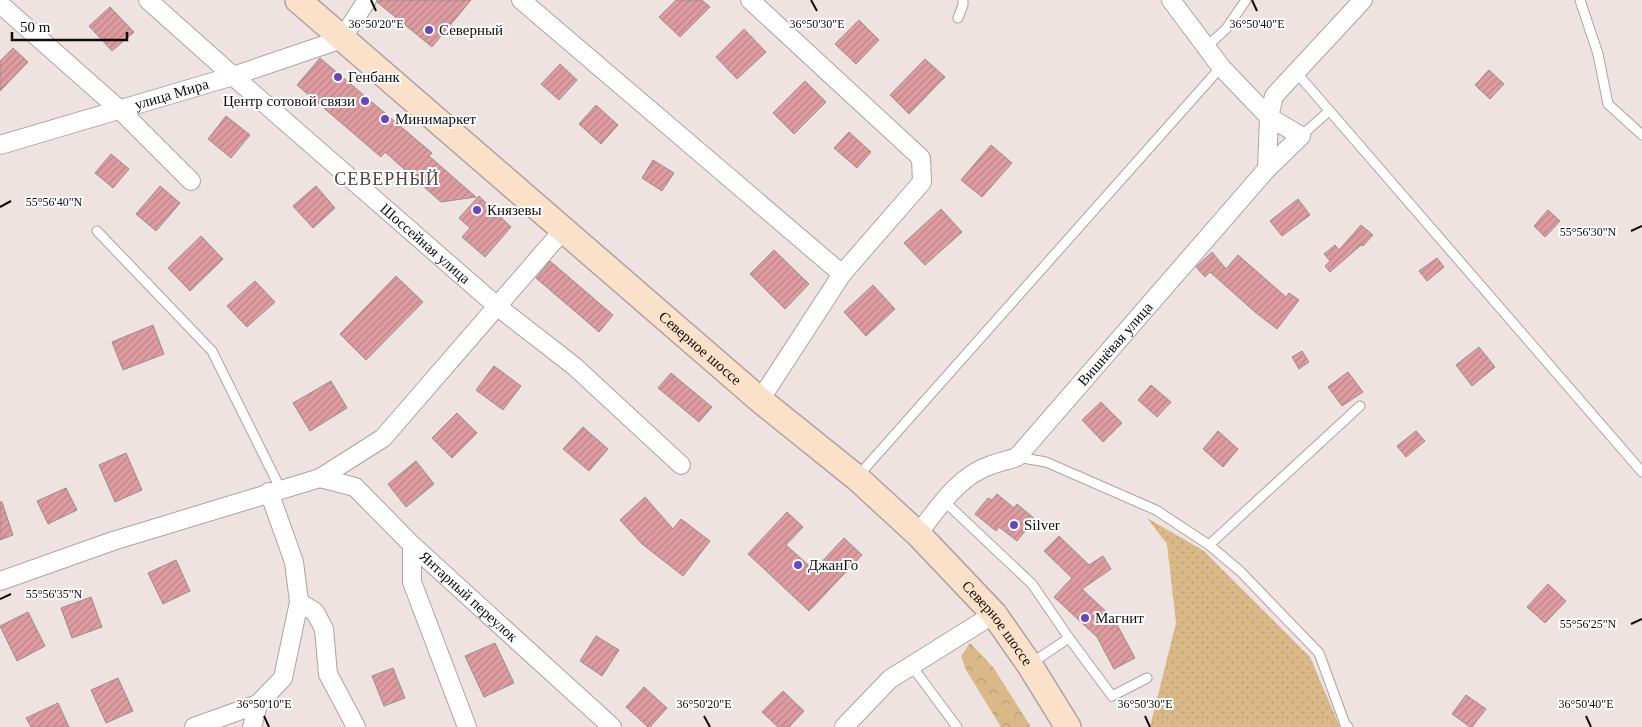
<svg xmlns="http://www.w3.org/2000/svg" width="1642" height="727" font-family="'Times New Roman',serif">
  <defs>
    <pattern id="grass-dots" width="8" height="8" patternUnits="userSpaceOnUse" patternTransform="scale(1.25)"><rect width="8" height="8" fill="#dab988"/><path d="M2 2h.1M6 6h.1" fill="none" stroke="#ba9e74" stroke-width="1.8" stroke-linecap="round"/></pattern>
    <pattern id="forest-crowns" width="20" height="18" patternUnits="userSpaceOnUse" patternTransform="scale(1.25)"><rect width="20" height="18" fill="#dab988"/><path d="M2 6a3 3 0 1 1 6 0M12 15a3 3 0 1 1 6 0" fill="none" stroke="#ba9e74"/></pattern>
    <pattern id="building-hatch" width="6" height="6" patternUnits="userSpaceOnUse" patternTransform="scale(1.25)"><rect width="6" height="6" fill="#de9ba0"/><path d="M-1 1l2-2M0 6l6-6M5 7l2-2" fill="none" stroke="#bd8488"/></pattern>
  </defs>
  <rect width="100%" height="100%" fill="#eee3e0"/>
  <path fill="url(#grass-dots)" d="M1147,518L1204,551L1310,657L1340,727H1150L1176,623L1167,544Z"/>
  <path fill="url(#forest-crowns)" d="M970,643L993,667L1031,727H1001L966,670L961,656Z"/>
  <path fill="url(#building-hatch)" stroke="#998f8f" d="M378,0H471L432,47L377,2Z
    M676,0H702L710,7L680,37L659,17Z
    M110,7L134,32L112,51L89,26Z
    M859,20L879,40L856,64L835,44Z
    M744,29L766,52L737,79L716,57Z
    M13,48L28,62L0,91V61Z
    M320,58L432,153L429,156L476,197L441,202L385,152L381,157L297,85Z
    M925,59L945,77L909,114L890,95Z
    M560,64L577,80L559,100L541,84Z
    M1489,70L1504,84L1490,99L1475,85Z
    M805,81L826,102L794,134L773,113Z
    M596,105L618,125L601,144L579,124Z
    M226,116L250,135L231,158L208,139Z
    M849,132L871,152L857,168L834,148Z
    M991,145L1012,163L982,197L961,180Z
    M111,154L129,169L113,188L95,173Z
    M653,160L674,173L662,191L642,178Z
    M160,186L180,203L156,231L136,214Z
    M316,186L335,208L313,228L293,206Z
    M479,196L511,227L485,257L462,237L470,228L459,218Z
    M1298,199L1310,215L1282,236L1270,221Z
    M941,209L962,232L925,265L904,243Z
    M1548,210L1560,221L1545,237L1534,226Z
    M1361,225L1373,235L1363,246L1361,245L1330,272L1325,266L1330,261L1324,254L1335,245L1339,250Z
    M201,236L223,259L190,291L168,268Z
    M774,250L809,284L785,309L750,274Z
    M1212,252L1226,269L1238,255L1286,297L1289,293L1299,300L1277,329L1255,312L1210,272L1205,277L1196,267Z
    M1437,258L1444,267L1427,281L1419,271Z
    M550,261L613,315L599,332L536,278Z
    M396,276L423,302L366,360L340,334Z
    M255,281L275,302L247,327L227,306Z
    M873,285L895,309L866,336L844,312Z
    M153,325L164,354L123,370L112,342Z
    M1479,347L1495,367L1472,386L1456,365Z
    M1302,351L1309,362L1299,369L1292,357Z
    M494,366L521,386L503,410L476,390Z
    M1348,372L1363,392L1342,406L1328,387Z
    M671,373L712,407L699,422L658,388Z
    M331,381L347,408L310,431L293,403Z
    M1151,385L1171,402L1157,417L1138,400Z
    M1101,402L1122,423L1103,442L1082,420Z
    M457,413L477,433L452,458L432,438Z
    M583,427L608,449L589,471L563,449Z
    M1218,431L1238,449L1223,467L1203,449Z
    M1416,431L1425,441L1406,457L1397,446Z
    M126,453L142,490L115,502L99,465Z
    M416,461L434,484L406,507L388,484Z
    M66,488L77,510L48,524L37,501Z
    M997,494L1014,508L1017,504L1035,519L1017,541L999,527L996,531L975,514L988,498L992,500Z
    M645,497L673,529L681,519L710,541L683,576L642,544L620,520Z
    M0,502H2L13,535L0,540Z
    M787,512L803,527L786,545L814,570L844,538L862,555L809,611L748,554Z
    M1059,536L1089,565L1103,556L1111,569L1082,589L1114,619L1135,658L1114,669L1097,637L1054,597L1072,578L1044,551Z
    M176,560L190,591L163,604L148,573Z
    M1548,584L1566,601L1545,623L1527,607Z
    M91,597L102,627L72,638L61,608Z
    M28,612L45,646L17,661L0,626Z
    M596,636L619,650L602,676L580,661Z
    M495,643L514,683L484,697L465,656Z
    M393,668L405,698L384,706L372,676Z
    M118,678L133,711L106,723L91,690Z
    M644,687L667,708L650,727H648L626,707Z
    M783,691L804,711L789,727H778L762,712Z
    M1466,695L1486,709L1472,727H1470L1452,714Z
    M58,703L69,727H31L26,718Z"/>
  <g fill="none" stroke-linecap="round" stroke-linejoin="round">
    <g stroke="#ada3a0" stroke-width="11">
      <path id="lane" d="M1580,0L1598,54L1608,104L1642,135
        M958,18L963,5V0
        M1206,47L1226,29L1246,0
        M1296,72L1642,472
        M1301,136L1329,111
        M97,231L212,351L281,490
        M1017,457L1046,462L1156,510L1209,545L1240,571L1319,653L1345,724L1348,727
        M858,476L1221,67
        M944,501L1032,584L1069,638
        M1209,545L1360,406
        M1030,664L1069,638L1112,696L1147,678
        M911,665L957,727"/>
    </g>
    <g stroke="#ada3a0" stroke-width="20">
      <g id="street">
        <path id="s1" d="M148,0L233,76L498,307L574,366L681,465"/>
        <path d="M521,0L842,274L760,400"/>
        <path d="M750,0L921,158L922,182L842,274"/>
        <path d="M0,4L120,110L191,181"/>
        <path id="s2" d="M0,145L233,76L342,39L367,0"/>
        <path d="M1267,169L1269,117L1274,96L1363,0"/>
        <path id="s3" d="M320,478L355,487L412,545L612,727"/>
        <path id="s4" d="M918,534C938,508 958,476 991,465C999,462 1008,460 1017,457L1267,169L1301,136L1269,117L1221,67L1171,0"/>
        <path d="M412,545V582L467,727"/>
        <path d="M0,581L113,541L320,478L383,438L564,229"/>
        <path d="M299,602L315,612L324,629L328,674L356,727"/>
        <path d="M194,727L258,704"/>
        <path d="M252,727L258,704L283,678L299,602L294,562L269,492"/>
        <path d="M844,727L890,679L994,614"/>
      </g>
    </g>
    <g stroke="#ada3a0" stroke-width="28">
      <g id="secondary">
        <path id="s5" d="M298,0L760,400L857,478L918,534L994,614L1029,664L1068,727"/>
      </g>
    </g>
    <use href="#lane" stroke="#fff" stroke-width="9"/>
    <use href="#street" stroke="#fff" stroke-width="18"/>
    <use href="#secondary" stroke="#fbe0ca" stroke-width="25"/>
  </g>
  <path fill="none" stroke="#0f0c0b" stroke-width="2" d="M371,0L376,11M811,0L817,11M1252,0L1257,11M0,207L11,201M1631,231L1642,226M0,599L11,594M1631,624L1642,619M264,716L269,727M704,716L710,727M1145,716L1150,727M1586,716L1591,727"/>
  <g fill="#6746be" stroke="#fff" stroke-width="2">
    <circle cx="429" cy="30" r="5"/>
    <circle cx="338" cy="77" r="5"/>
    <circle cx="365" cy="101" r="5"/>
    <circle cx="385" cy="119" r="5"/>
    <circle cx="477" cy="210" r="5"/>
    <circle cx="1014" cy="525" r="5"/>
    <circle cx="798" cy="565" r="5"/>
    <circle cx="1085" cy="618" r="5"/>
  </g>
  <g text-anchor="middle" stroke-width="4" stroke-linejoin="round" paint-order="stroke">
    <g font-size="15" fill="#0f0c0b" stroke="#fff" text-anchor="start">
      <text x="439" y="35">Северный</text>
      <text x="348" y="82">Генбанк</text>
      <text x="355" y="106" text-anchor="end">Центр сотовой связи</text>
      <text x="395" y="124">Минимаркет</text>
      <text x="487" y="215">Князевы</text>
      <text x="1024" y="530">Silver</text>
      <text x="808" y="570">ДжанГо</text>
      <text x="1095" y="623">Магнит</text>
    </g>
    <g font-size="15" fill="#0f0c0b" stroke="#fff">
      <text dy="5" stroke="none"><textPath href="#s2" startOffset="179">улица Мира</textPath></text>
      <text dy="5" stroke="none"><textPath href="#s1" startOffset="369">Шоссейная улица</textPath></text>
      <text dy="5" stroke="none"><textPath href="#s4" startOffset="279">Вишнёвая улица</textPath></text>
      <text dy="5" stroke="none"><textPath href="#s5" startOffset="532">Северное шоссе</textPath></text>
      <text dy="5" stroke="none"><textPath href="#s3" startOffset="194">Янтарный переулок</textPath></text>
      <text dy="5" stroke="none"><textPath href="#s5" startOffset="938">Северное шоссе</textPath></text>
    </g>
    <g font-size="18" letter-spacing="1" fill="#4f4644" stroke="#fff">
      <text x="387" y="185">СЕВЕРНЫЙ</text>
    </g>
  </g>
  <g font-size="12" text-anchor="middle" fill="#0f0c0b" stroke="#fff" stroke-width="4" stroke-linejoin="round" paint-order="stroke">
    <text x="376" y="28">36°50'20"E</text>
    <text x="817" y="28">36°50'30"E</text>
    <text x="1257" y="28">36°50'40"E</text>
    <text x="54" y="206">55°56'40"N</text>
    <text x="1588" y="236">55°56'30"N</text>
    <text x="54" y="598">55°56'35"N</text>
    <text x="1588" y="628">55°56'25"N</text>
    <text x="264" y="708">36°50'10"E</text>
    <text x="704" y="708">36°50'20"E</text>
    <text x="1145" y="708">36°50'30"E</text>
    <text x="1586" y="708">36°50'40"E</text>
  </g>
  <path d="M12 32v8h115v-8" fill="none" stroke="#0f0c0b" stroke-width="2.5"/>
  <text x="20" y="32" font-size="15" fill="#0f0c0b" stroke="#ffffff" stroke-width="4" paint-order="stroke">50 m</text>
</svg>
